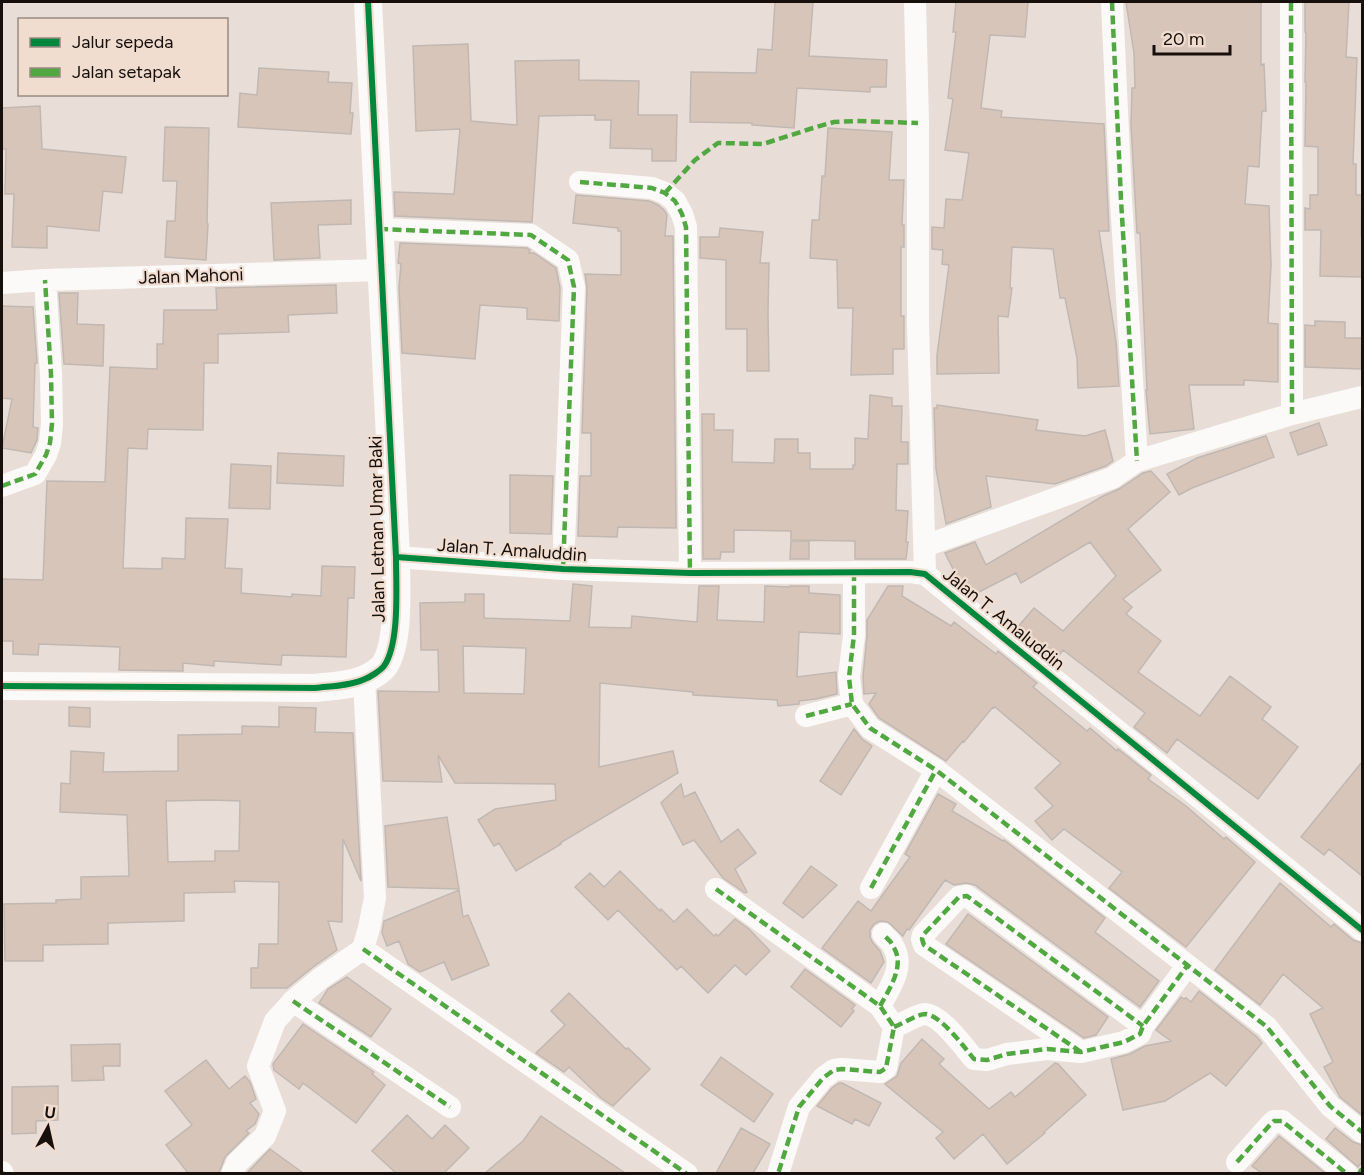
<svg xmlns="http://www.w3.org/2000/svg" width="1364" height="1175" font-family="Figtree,sans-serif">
  <rect width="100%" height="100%" fill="#e9ded7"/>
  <path fill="#d8c5ba" stroke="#c0b8b3" stroke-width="1.5" fill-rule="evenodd" d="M775,2H813L809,56L887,60L886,87H870V92L797,88L794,128L752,125V123L690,122L691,72L756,73L758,49L772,50Z
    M956,2H1028L1025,37L990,35L981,108L1002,111L1001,117L1104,124L1109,231H1099L1116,342L1119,386L1078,388L1077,358L1065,298H1060L1053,249L1012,247L1010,288H1012L1008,317L998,316L999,373L937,374V355L949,265L942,264L943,250L932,249V227L944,228L946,199L962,200L969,153L945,150L953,99L948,98L956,32H953Z
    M1126,2H1261V65L1264,64L1266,111H1262L1259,167L1248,166L1245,204L1269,206L1271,265L1268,323L1278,324V382L1244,380V385H1189L1194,429L1150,434L1146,390H1147L1140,233H1137L1131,125L1132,88H1135L1134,53Z
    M1305,2H1349L1346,57L1357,58L1353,164H1356V195H1362L1361,236H1362V277L1320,276L1321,230H1305V208L1310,209V195H1318V147L1305,146L1306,82H1305L1306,32H1305Z
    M468,44L471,121L517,125L515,61L579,60V80L639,81L638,115H677L676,161H652V149L610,148L611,120H595V115L539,116L532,222L395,216L394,192L454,194L460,129L416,131L413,46Z
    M259,68L329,72L328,82L352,83L350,113H353L351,134L238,127L240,93L257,95Z
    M40,106L42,149L126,157L122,193L103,191L99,231L47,226V248L12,247L14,194H5L6,149H2V108Z
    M165,127L209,128L207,223L208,224L206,260L165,257L167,221H175L177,181H163Z
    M828,128L892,132L889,180H904L902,225H904V247H901V316H904V349H893V374L851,375L853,308H838L837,260L810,258L812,220H819L822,176H825Z
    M576,195L649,201L658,205L664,210L667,215L665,236H673L676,528L618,527L617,537L578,536L580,476H591V433H582L587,288L585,274L621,275V231H618V228L573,223Z
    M351,200V224L318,225L320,258L274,260L271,203Z
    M720,228L763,232L760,263H769L768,313L769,371H747V329H726V260L700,258V237H719Z
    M400,243L527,248L530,250L529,253H534L556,268L560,288L559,321L527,319V308L480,305L475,359L402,353L399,288L401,264L398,263Z
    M336,285L337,313L288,315L289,332L218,334V363H204L203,430L148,429L147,449L128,448L123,568L162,569V558L185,559L186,518L228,519L225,568L242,569L241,593L292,597V594L321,596L322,566L355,567L354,598H348L346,657L282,655L281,665L214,661V666L183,663V671L119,670L120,647L39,644L38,655L13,654V641H2V579L43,580L47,481L105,482L110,367L157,369V344H163L164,310H217L216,288Z
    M59,293H78L77,324L104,325L103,366L64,364Z
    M2,306L33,307L37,363H35L33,427L38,428L37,440L31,453L2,448L12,399L2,398Z
    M1315,321L1345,322V338H1362L1361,369L1305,367V325L1315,326Z
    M870,395L892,398V406H902L901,442H908V464H897L896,510L908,511L906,542H908L906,559H855V541L791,540V531L734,530V552H721L720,559H703L702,414H714V430H733L732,462L774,463L775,439H798V453H810V469H853V465H855V438L868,439Z
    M937,405L1038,420L1036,430L1085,436L1105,430L1113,461L1106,466L1055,484L986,476L991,507L946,524L936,469L934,408H937Z
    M1319,423L1327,445L1298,455L1290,433Z
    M1266,436L1274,457L1192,488L1179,495L1167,474L1197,458Z
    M278,453L344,456L343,486L277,483Z
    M231,464L271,466L270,509L229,508Z
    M1151,471L1170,492L1128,529L1161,570L1123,599L1132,607L1126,614L1161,641L1138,672L1200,716L1230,676L1271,707L1262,719L1298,747L1258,799L1177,739L1167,753L1134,727L1145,713L1063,650L1054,662L1015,630L1034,608L1063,631L1116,576L1090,542L1021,583L1016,573L973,595L962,587L945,553L975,542L986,565L1103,496L1119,489L1143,473Z
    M510,475L553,476L551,534L510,533Z
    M791,541H809V559H790Z
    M573,584L592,586L589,627L631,628L632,616L697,622L699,586H719L717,620L764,622L765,586L790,587V586H809V593L840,595V634L799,632L797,677L836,672L837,694L816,699L799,701V704L778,706L777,700L693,695V692L600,683L599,767L673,751L678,773L560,843L561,844L516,871L499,843L494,846L478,820L495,809L556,800L555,784L455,783L438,755L442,782L383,781L378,691L439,692L438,650H421L420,603L465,602V594H484V618L570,621ZM463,646L526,648L524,694L464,693Z
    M888,586H903L902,596L951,626L954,622L996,654L998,651L1037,683L1033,687L1087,731L1090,728L1117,751L1118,749L1151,775L1148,779L1186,806L1224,839L1226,837L1255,862L1186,947L1109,888L1122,872L1064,829L1052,840L1035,821L1053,806L1035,788L1061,763L995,707L994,708L993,707L964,742L963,741L946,761L879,718L869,704L876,693L864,694L863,677L867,636V620Z
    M69,707L90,708V727L69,726Z
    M279,707L316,708L315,732L353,733L361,881L343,839L342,922L328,921L337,950L313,967L287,988H251V968H258L259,944H278L279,882L234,881L235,892L184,893V921L108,923V944L43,945V961H5L4,904L56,903V900L81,899V877L129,876L127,815L60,812L61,783L70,784L71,751L104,753L103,772L178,771V735L242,734V726L279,727ZM211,800L240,801L239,851H215V861L168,862L166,801Z
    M854,729L862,739L872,746L841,795L820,781Z
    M1362,762V876L1329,849L1324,855L1301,837Z
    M681,784L684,797L695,792L721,842L738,829L756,853L735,869L747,892L745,893L723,878L694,840L683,845L661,803Z
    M938,794L956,804L952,811L1003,841L1004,840L1105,918L1095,932L1159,981L1140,1007L975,885L966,883L954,885L945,880L909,930L907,929L903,936L888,922L880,921L874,924L870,930V937L873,943L880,951L884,962L871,983L822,948L858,901L871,911L910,857L905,854Z
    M447,817L459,889L388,887L385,826Z
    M811,866L837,885L803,918L783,903Z
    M620,871L660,911L661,909L674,922L687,909L714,936L716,934L718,936L735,919L749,929L770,951L746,975L735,965L708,993L681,966L677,970L618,910L608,920L575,887L590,873L604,887Z
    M1280,883L1331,927L1334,924L1353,940L1362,943V1115L1340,1097L1324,1067L1333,1062L1310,1014L1323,1008L1283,974L1260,1005L1215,970Z
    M459,890L463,917L468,915L489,965L452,980L444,962L420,972L408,964L399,941L387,946L382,933L384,921Z
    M968,914L1108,1017L1096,1035L1084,1038L946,944Z
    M805,969L855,1005L852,1009L854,1011L841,1027L791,987Z
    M347,977L391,1009L371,1037L319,1003L328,989Z
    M1199,991L1257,1037L1262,1043L1226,1086L1210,1073L1165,1101L1123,1110L1111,1059L1130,1054L1145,1046L1171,1041L1156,1030L1181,997L1184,999L1186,998L1191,1002Z
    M569,993L626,1049L628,1048L650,1069L613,1106L601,1098L569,1067L564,1072L536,1053L565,1025L551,1011Z
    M303,1024L374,1072L372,1074L385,1085L356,1123L303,1083L299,1089L274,1070L273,1064Z
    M922,1039L944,1059L939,1064L989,1109L1011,1092L1015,1097L1055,1063L1058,1064L1086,1095L1044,1132L1045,1133L1007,1164L983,1134L954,1159L936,1138L943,1132L885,1084L897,1076L901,1063Z
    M120,1044V1066H103L104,1080L72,1081L71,1045Z
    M721,1057L773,1094L754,1122L701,1085Z
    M206,1060L229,1089L245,1076L250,1082L256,1099L250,1103L259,1114L255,1124L246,1131L249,1133L225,1157L219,1173H188L166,1145L192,1125L165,1091Z
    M839,1083H842L881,1103L869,1126L855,1119L852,1124L817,1106L832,1088Z
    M58,1086V1120L36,1121V1133L12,1134V1087Z
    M407,1115L432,1139L445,1125L469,1148L444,1173H396L372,1151Z
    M541,1116L625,1173H485L523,1141Z
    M741,1128L770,1144L753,1173H716Z
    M1335,1128L1353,1142L1362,1145V1162L1358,1167L1326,1139Z
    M1279,1136L1325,1173H1262L1252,1166Z
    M270,1149L303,1173H247Z"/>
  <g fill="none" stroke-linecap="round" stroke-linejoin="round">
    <path stroke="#fcfaf9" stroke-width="22" d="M915,2L918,123V324L925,574
      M1112,2L1121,200L1137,461
      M1291,2L1292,414
      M580,182L652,188L665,193L675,201L682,214L686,227L690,573
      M379,229L531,235L568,260L574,287L563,569
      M2,283L45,280L381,270
      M2,486L35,474L46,455L50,443L52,424L51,374L45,280
      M925,546L1112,478L1137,461L1292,414L1362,397
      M396,557L563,569L690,573L910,572L925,574L1362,930
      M854,572V635L849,677L852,704L870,728L936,770L1267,1027L1330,1106L1362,1132
      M806,716L852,704
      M871,888L936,770
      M716,889L880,1006L894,1027L886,1068L880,1072L842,1069L834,1070L823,1078L799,1107L778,1174
      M363,949L687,1174
      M293,1001L450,1107
      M880,1006C889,989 906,966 893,946C891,941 886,938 883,934
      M894,1027C902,1024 918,1014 925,1014C941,1015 964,1047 974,1059L987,1060L1007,1054L1047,1049L1081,1052L1124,1042L1140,1034L1143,1026L1187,966
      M1081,1052L924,945L922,939L923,935L959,897L967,896L1143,1026
      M1237,1162L1269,1126L1274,1121H1282L1347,1174
      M2,1172L3,1174
      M232,1174L237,1163L265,1136L275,1111L258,1066L275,1021L293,1001L321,978L363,949L369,928L375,898L364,680"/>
    <path stroke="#fcfaf9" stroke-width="28" d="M2,686L315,688C331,686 350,686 365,679C370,677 380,671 384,666C400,643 396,586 396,557L368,2"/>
    <path stroke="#51a841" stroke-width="4.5" stroke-dasharray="9 4.5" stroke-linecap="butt" d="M1112,2L1121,200L1137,461
      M1291,2L1292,414
      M580,182L652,188L665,193L675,201L682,214L686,227L690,573
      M665,193L695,160L718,143L763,144L813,128L834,122L856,121L918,123
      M379,229L531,235L568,260L574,287L563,569
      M2,486L35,474L46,455L50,443L52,424L51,374L45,280
      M854,572V635L849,677L852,704L870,728L936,770L1267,1027L1330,1106L1362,1132
      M806,716L852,704
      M871,888L936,770
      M716,889L880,1006L894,1027L886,1068L880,1072L842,1069L834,1070L823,1078L799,1107L778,1174
      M363,949L687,1174
      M293,1001L450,1107
      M880,1006C889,989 906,966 893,946C891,941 886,938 883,934
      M894,1027C902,1024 918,1014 925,1014C941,1015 964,1047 974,1059L987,1060L1007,1054L1047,1049L1081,1052L1124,1042L1140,1034L1143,1026L1187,966
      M1081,1052L924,945L922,939L923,935L959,897L967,896L1143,1026
      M1237,1162L1269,1126L1274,1121H1282L1347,1174
      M2,1172L3,1174
      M1359,1174L1362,1169"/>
    <g stroke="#f0ddd0" stroke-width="10">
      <path id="cycleway" d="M396,557L563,569L690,573L910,572L925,574L1362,930
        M2,686L315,688C331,686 350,686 365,679C370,677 380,671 384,666C400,643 396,586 396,557L368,2"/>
    </g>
    <use href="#cycleway" stroke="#00873e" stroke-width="6"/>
  </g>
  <g text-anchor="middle" stroke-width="4.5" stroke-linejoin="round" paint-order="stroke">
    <g font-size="18" fill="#160f0b" stroke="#f0ddd0">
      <text transform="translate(191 276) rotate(-2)" y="6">Jalan Mahoni</text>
      <text transform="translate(377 529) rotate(-91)" y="6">Jalan Letnan Umar Baki</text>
      <text transform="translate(512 550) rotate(4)" y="6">Jalan T. Amaluddin</text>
      <text transform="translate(1004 619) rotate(39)" y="6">Jalan T. Amaluddin</text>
    </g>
  </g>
  <rect width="1364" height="1175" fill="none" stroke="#160f0b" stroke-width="6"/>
  <rect x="18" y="18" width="210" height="78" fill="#f0ddd0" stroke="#998b81" stroke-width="1.5"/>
  <rect x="30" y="38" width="30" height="9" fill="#00873e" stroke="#998b81" stroke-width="1.5"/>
  <text x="72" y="48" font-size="18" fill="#160f0b">Jalur sepeda</text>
  <rect x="30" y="68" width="30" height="9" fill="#51a841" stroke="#998b81" stroke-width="1.5"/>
  <text x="72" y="78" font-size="18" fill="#160f0b">Jalan setapak</text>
  <g transform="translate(48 1127) rotate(8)" stroke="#f0ddd0" stroke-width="4.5" paint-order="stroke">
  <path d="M0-4.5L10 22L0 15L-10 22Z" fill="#160f0b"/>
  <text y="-9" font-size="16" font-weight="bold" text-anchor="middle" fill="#160f0b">U</text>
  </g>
  <path d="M1154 45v9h76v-9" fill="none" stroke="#160f0b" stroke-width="3"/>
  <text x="1163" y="45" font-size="18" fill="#160f0b" stroke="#f0ddd0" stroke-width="4.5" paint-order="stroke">20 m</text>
</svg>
